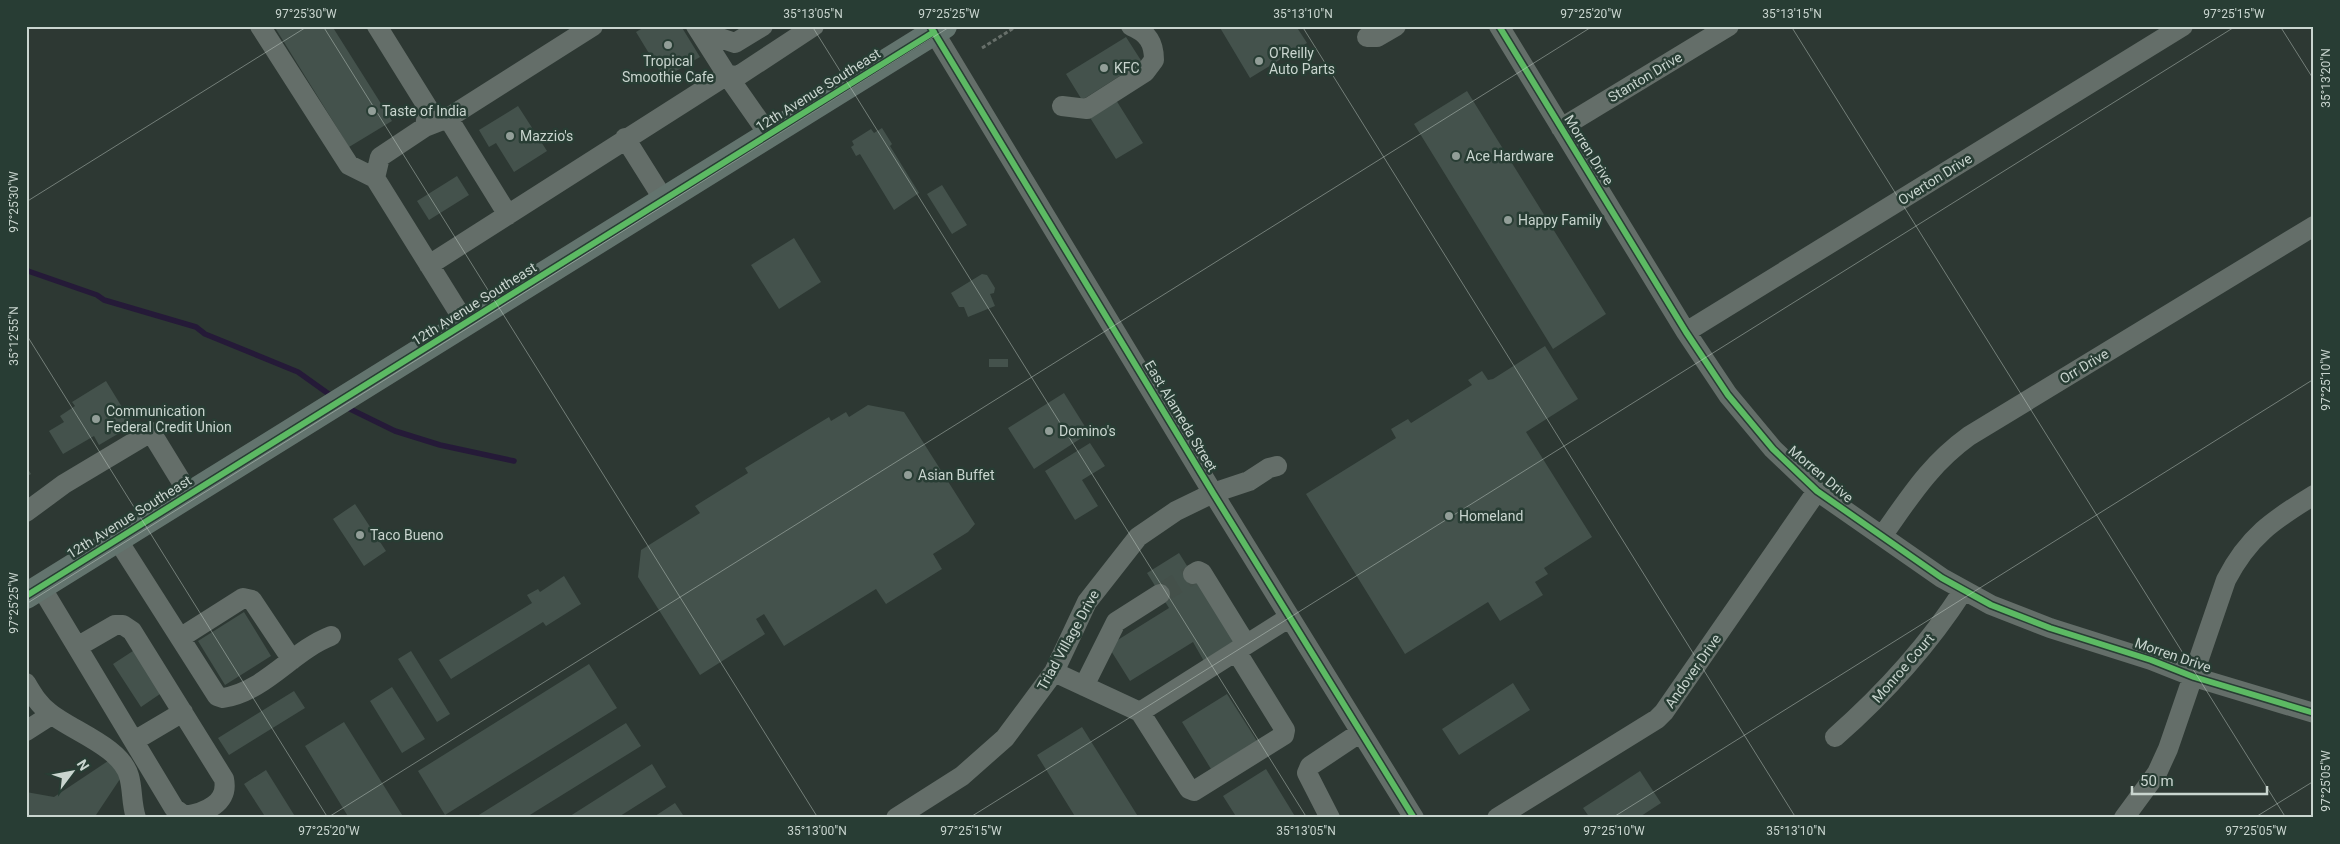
<svg xmlns="http://www.w3.org/2000/svg" width="2340" height="844" font-family="Roboto,sans-serif">
  <rect width="100%" height="100%" fill="#2d3833"/>
  <g fill="none" stroke-linecap="round" stroke-linejoin="round">
    <path stroke="#251a38" stroke-width="5.5" d="M26,269L28,271L97,295L104,300L196,327L205,334L298,372L333,397
      M346,407L395,431L440,445L514,461"/>
  </g>
  <path fill="#44524c" d="M274,26H332L392,121L349,147Z
    M646,26H681L700,57L664,78L636,32Z
    M1219,26H1296L1307,43L1250,78Z
    M1126,37L1142,62L1082,100L1066,74Z
    M1467,91L1606,314L1553,349L1414,124Z
    M1116,100L1143,143L1116,159L1089,116Z
    M518,106L547,151L514,172L496,143L489,147L479,130Z
    M882,128L892,144L890,146L919,193L894,210L860,154L856,156L851,147L854,145L852,141L871,129L874,133Z
    M457,176L469,195L429,220L417,201Z
    M942,185L967,225L952,234L927,194Z
    M794,238L821,282L779,309L751,265Z
    M982,274L987,275L995,288L994,293L990,294L995,306L968,317L964,307H959L951,293Z
    M1545,346L1578,399L1526,432L1592,537L1544,568L1548,574L1535,582L1543,595L1500,621L1488,602L1405,654L1306,494L1396,438L1391,429L1408,419L1411,423L1472,385L1468,380L1482,371L1488,380L1493,379Z
    M989,359H1008V367H989Z
    M106,381L133,425L99,445L94,436L63,454L49,431L64,422L60,416L75,406L72,402Z
    M1064,393L1089,433L1034,469L1008,428Z
    M868,405L904,412L975,524L968,532L933,554L942,569L886,604L876,589L784,646L764,614L756,619L765,634L700,675L638,577L641,550L700,513L695,506L748,473L745,468L829,417L831,421L846,412L849,417Z
    M1090,443L1105,466L1082,480L1098,506L1075,520L1045,471Z
    M26,466L31,474L26,477Z
    M355,504L386,551L364,566L333,519Z
    M1179,553L1236,644L1205,663L1193,642L1130,681L1108,646L1169,608L1147,573Z
    M564,576L581,604L546,626L543,622L451,679L439,660L532,603L527,595L538,589L540,592Z
    M244,612L271,656L225,685L198,641Z
    M136,649L160,694L141,707L113,664Z
    M411,651L450,714L437,722L398,659Z
    M589,664L617,708L445,815L418,771Z
    M1513,683L1530,710L1459,755L1442,729Z
    M392,687L425,739L402,753L370,701Z
    M294,691L305,708L229,755L218,738Z
    M1227,694L1257,741L1211,769L1182,722Z
    M344,722L404,818H349L305,746Z
    M626,723L641,746L525,818H474Z
    M1082,727L1139,818H1076L1037,755Z
    M114,757L124,773L94,818H26V792L54,797Z
    M652,764L666,787L617,818H567Z
    M1266,769L1296,818H1237L1223,796Z
    M266,770L296,818H266L244,784Z
    M1640,771L1661,803L1638,818H1590L1583,808Z
    M675,803L685,818H652Z"/>
  <g fill="none" stroke-linecap="round" stroke-linejoin="round">
    <path stroke="#44504a" stroke-width="20" stroke-dasharray="20 10" stroke-linecap="butt" d="M1160,594L1193,574"/>
    <path stroke="#676f6a" stroke-width="3" stroke-dasharray="4 2.5" stroke-linecap="butt" d="M982,48L1017,26"/>
    <path stroke="#646e69" stroke-width="20" d="M260,26L349,165L375,178
      M377,26L428,108L425,127L380,157L375,178L466,324
      M696,26L727,75L738,76L814,26
      M710,26L717,37L735,43L763,26
      M1499,26L1686,332L1728,395L1773,449L1817,491L1942,578L1991,605L2050,628L2151,660L2194,677L2314,713
      M934,32L1213,493L1414,818
      M1367,37H1377L1396,26
      M1062,106L1087,109L1145,72L1154,60C1154,43 1148,33 1131,26
      M448,118L508,215
      M425,127L448,118L593,26
      M1561,128L1729,26
      M625,138L664,200
      M429,265L727,75L769,135
      M1686,332L2183,26
      M26,512L64,484L151,432L189,494
      M1882,536C1910,497 1929,465 1969,436L2314,226
      M117,539L217,696L223,698C266,691 292,651 331,636
      M1193,574L1198,571L1202,573L1246,644
      M41,587L174,808L185,816C205,813 229,803 224,779L132,631L123,625H115L77,647
      M180,638L243,598L252,600L292,660
      M1054,672L1140,712L1290,617
      M26,683C33,695 39,705 50,713C72,731 121,747 129,776C133,790 131,802 136,818
      M1084,686L1116,622L1160,594
      M1140,712L1189,789L1194,791L1284,735L1285,730L1236,651
      M26,731L51,715
      M1835,737C1885,693 1927,647 1963,591
      M134,741L183,712
      M896,818L962,776L1005,738L1054,672L1087,602L1138,537L1176,511L1213,493L1249,481L1269,468L1277,466
      M1330,818L1307,773L1310,766L1361,732
      M1497,818L1657,719L1664,712L1817,491
      M2124,818L2157,773L2168,749L2226,580C2248,537 2273,520 2314,495"/>
    <path stroke="#63746e" stroke-width="26" d="M26,596L944,26"/>
    <g stroke="#283d34" stroke-width="9">
      <path id="cycleway" d="M930,26L1213,493L1414,818
        M1499,26L1686,332L1728,395L1773,449L1817,491L1942,578L1991,605L2050,628L2151,660L2194,677L2314,713
        M26,596L934,32"/>
    </g>
    <use href="#cycleway" stroke="#5cba63" stroke-width="6"/>
  </g>
  <path fill="none" stroke="#c9d5cf" stroke-width="1" stroke-opacity="0.45" d="M323,26L818,818M812,26L1307,818M1302,26L1796,818M1791,26L2286,818M2280,26L2314,80M26,202L308,26M26,334L328,818M26,604L951,26M327,818L1593,26M969,818L2236,26M1612,818L2314,379M2254,818L2314,781"/>
  <g fill="#929e98" stroke="#283d34" stroke-width="2">
    <circle cx="668" cy="45" r="5"/>
    <circle cx="1259" cy="61" r="5"/>
    <circle cx="1104" cy="68" r="5"/>
    <circle cx="372" cy="111" r="5"/>
    <circle cx="510" cy="136" r="5"/>
    <circle cx="1456" cy="156" r="5"/>
    <circle cx="1508" cy="220" r="5"/>
    <circle cx="96" cy="419" r="5"/>
    <circle cx="1049" cy="431" r="5"/>
    <circle cx="908" cy="475" r="5"/>
    <circle cx="1449" cy="516" r="5"/>
    <circle cx="360" cy="535" r="5"/>
  </g>
  <g text-anchor="middle" stroke-width="5" stroke-linejoin="round" paint-order="stroke">
    <g font-size="14" fill="#c9d5cf" stroke="#283d34" text-anchor="start">
      <text x="1269" y="58">O'Reilly<tspan x="1269" dy="16">Auto Parts</tspan></text>
      <text x="668" y="66" text-anchor="middle">Tropical<tspan x="668" dy="16">Smoothie Cafe</tspan></text>
      <text x="1114" y="73">KFC</text>
      <text x="382" y="116">Taste of India</text>
      <text x="520" y="141">Mazzio's</text>
      <text x="1466" y="161">Ace Hardware</text>
      <text x="1518" y="225">Happy Family</text>
      <text x="106" y="416">Communication<tspan x="106" dy="16">Federal Credit Union</tspan></text>
      <text x="1059" y="436">Domino's</text>
      <text x="918" y="480">Asian Buffet</text>
      <text x="1459" y="521">Homeland</text>
      <text x="370" y="540">Taco Bueno</text>
    </g>
    <g font-size="14" fill="#c9d5cf" stroke="#283d34">
      <text transform="translate(1645 77) rotate(-31)" y="5">Stanton Drive</text>
      <text transform="translate(818 90) rotate(-32)" y="5">12th Avenue Southeast</text>
      <text transform="translate(1589 150) rotate(58)" y="5">Morren Drive</text>
      <text transform="translate(1935 179) rotate(-32)" y="5">Overton Drive</text>
      <text transform="translate(474 304) rotate(-32)" y="5">12th Avenue Southeast</text>
      <text transform="translate(2084 366) rotate(-31)" y="5">Orr Drive</text>
      <text transform="translate(1181 416) rotate(59)" y="5">East Alameda Street</text>
      <text transform="translate(1821 474) rotate(40)" y="5">Morren Drive</text>
      <text transform="translate(129 517) rotate(-32)" y="5">12th Avenue Southeast</text>
      <text transform="translate(1068 640) rotate(-61)" y="5">Triad Village Drive</text>
      <text transform="translate(2173 655) rotate(19)" y="5">Morren Drive</text>
      <text transform="translate(1903 668) rotate(-49)" y="5">Monroe Court</text>
      <text transform="translate(1693 671) rotate(-55)" y="5">Andover Drive</text>
    </g>
  </g>
  <rect width="2340" height="844" fill="none" stroke="#283d34" stroke-width="55"/>
  <g transform="translate(72 772) rotate(58)" stroke="#283d34" stroke-width="4" paint-order="stroke">
  <path d="M0-4L9 19L0 12L-9 19Z" fill="#c9d5cf"/>
  <text y="-8" font-size="14" font-weight="bold" text-anchor="middle" fill="#c9d5cf">N</text>
  </g>
  <path d="M2132 786v8h135v-8" fill="none" stroke="#c9d5cf" stroke-width="2.5"/>
  <text x="2140" y="786" font-size="15" fill="#c9d5cf" stroke="#283d34" stroke-width="4" paint-order="stroke">50 m</text>
  <rect x="28" y="28" width="2284" height="788" fill="none" stroke="#c9d5cf" stroke-width="2"/>
  <g font-size="12" text-anchor="middle" fill="#c9d5cf">
    <text x="306" y="18">97°25'30"W</text>
    <text x="813" y="18">35°13'05"N</text>
    <text x="949" y="18">97°25'25"W</text>
    <text x="1303" y="18">35°13'10"N</text>
    <text x="1591" y="18">97°25'20"W</text>
    <text x="1792" y="18">35°13'15"N</text>
    <text x="2234" y="18">97°25'15"W</text>
    <text transform="translate(2326 78) rotate(-90)" y="4">35°13'20"N</text>
    <text transform="translate(14 202) rotate(-90)" y="4">97°25'30"W</text>
    <text transform="translate(14 336) rotate(-90)" y="4">35°12'55"N</text>
    <text transform="translate(2326 380) rotate(-90)" y="4">97°25'10"W</text>
    <text transform="translate(14 603) rotate(-90)" y="4">97°25'25"W</text>
    <text transform="translate(2326 781) rotate(-90)" y="4">97°25'05"W</text>
    <text x="329" y="835">97°25'20"W</text>
    <text x="817" y="835">35°13'00"N</text>
    <text x="971" y="835">97°25'15"W</text>
    <text x="1306" y="835">35°13'05"N</text>
    <text x="1614" y="835">97°25'10"W</text>
    <text x="1796" y="835">35°13'10"N</text>
    <text x="2256" y="835">97°25'05"W</text>
  </g>
</svg>
